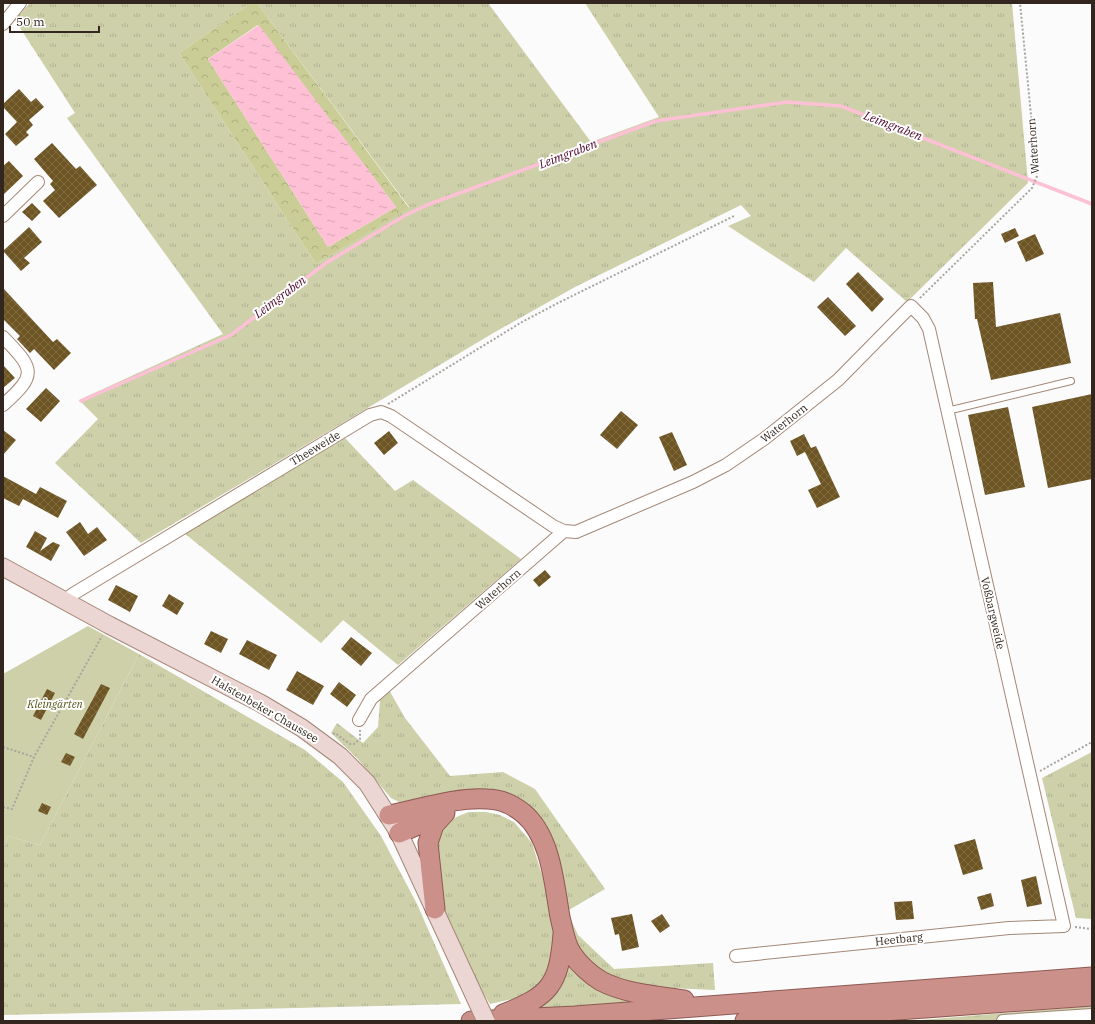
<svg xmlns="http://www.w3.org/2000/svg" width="1095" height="1024" font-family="'IBM Plex Serif',serif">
  <defs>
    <pattern id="grass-tufts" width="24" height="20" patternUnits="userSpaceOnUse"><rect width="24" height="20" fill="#cdd0a9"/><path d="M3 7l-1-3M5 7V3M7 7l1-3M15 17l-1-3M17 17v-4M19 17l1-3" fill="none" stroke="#b0b291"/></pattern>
    <pattern id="forest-crowns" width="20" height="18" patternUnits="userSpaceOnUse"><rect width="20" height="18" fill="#cacd95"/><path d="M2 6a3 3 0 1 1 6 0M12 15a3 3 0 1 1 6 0" fill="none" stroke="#aeb080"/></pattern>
    <pattern id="water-ripples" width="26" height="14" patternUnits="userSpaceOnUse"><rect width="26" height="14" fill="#fdc0d4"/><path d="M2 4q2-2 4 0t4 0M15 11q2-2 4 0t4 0" fill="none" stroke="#d9a5b6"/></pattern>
    <pattern id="building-cross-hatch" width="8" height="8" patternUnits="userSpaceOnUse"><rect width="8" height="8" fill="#6e5524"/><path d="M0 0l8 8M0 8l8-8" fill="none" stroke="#7f6a42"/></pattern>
  </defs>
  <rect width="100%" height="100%" fill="#fbfbfb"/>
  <path fill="url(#grass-tufts)" d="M30,3H251L179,53L316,264L409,207L257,3H488L591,142L659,117L585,3H1012L1028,183L907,302L846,248L814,282L728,226L751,216L741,205L575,287L495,332L141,543L55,463L98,419L79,400L223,334L67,118L75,113L15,20Z
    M345,438L395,491L413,480L521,559L398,665L343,620L321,643L184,533Z
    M139,654L305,750L343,782L381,836L417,904L461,1004L3,1015V849L8,836L40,845Z
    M389,690L405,718L450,776L503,772L535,789L605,889L567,911L578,935L614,969L713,963L715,990L646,987L609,978L587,963L572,939L524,805L409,803L399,802L391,798L357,758L331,733L337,723L363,743L378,727L380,700Z
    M1092,752V919L1076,918L1042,778Z
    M469,812H486L500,815L514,822L532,843L547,891L556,941L552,962L539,986L521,997L490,1004C480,987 468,971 460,953C449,927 426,862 438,835C443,823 457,816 469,812Z
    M566,955L657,1002L532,1011Z
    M1092,1006V1021H908Z"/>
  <path fill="url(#forest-crowns)" fill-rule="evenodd" d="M251,3H257L409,208L316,264L179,53ZM258,25L396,207L328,247L208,59Z"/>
  <path fill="#cdd0a9" d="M88,626L139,654L40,845L8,836L3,849V674Z"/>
  <path fill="url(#water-ripples)" d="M259,25L396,207L328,247L208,59Z"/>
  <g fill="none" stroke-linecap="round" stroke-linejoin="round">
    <path stroke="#fdc0d4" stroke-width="3.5" d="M81,401L231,335L326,263L404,216L427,205L656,121L787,102L841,106L1092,204"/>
  </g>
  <path fill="url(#building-cross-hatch)" d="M19,89L31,102L36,98L44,107L29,120L33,125L26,132L29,135L16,146L5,134L17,122L3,107V104Z
    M52,143L76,169L80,166L97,185L59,218L43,201L55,190L50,184L53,181L34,159Z
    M9,161L23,176L3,195V166Z
    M32,203L41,212L32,221L22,212Z
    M29,227L42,242L24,258L30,263L21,271L3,251Z
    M1015,228L1019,236L1005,243L1001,234Z
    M1035,234L1044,254L1026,262L1017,242Z
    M858,272L884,299L872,312L846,284Z
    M993,282L996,327L1060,313L1071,363L991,380L977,319H975L973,283Z
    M3,288L53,342L57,339L71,353L54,370L34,349L30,353L17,339L20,336L3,319Z
    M828,297L856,326L845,336L817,307Z
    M3,365L15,378L3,388Z
    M46,388L60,401L41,422L26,409Z
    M1092,394V479L1048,488L1032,407Z
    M1008,407L1025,487L985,495L968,415Z
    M621,411L638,425L617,449L600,435Z
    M3,430L16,440L3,455Z
    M389,431L398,443L384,455L374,443Z
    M672,432L687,465L674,471L659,437Z
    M804,434L811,448L816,446L840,497L817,508L808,490L821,484L805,452L797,456L790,441Z
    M3,476L36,494L40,487L67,501L58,518L23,499L19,506L3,498Z
    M80,522L88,534L97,527L107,540L84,556L66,532Z
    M35,531L47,538L40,551L53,542L60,545L51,561L26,547Z
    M545,570L551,577L539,587L533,580Z
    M116,585L138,596L130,612L108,600Z
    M169,594L184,603L177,615L162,606Z
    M211,631L228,639L221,653L204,644Z
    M351,637L372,653L361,666L341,649Z
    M247,640L277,655L269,670L239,654Z
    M297,671L324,686L313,705L286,690Z
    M339,682L356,695L347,707L330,694Z
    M101,684L110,688L83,739L74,734Z
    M47,689L55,693L41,720L33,716Z
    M66,753L75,757L70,766L61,762Z
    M42,803L51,807L47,815L38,811Z
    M975,839L983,869L963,875L954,845Z
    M1036,876L1042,904L1027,907L1021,880Z
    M991,893L994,906L981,910L977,897Z
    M912,901L914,919L896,920L894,902Z
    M632,914L639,947L622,951L619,934L615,935L611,918Z
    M662,914L670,926L660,933L651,921Z"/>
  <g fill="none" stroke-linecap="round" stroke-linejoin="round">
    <g stroke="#a48775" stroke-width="8">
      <path id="service" d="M947,411L1071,381"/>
    </g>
    <g stroke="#a48775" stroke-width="14">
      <path id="minor" d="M3,24L20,3
        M3,216L38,182
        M3,337C34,369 38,374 3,405
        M64,601L73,594L370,415L381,412L391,416L553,526L564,531
        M359,720L371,699L564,531L576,532L693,482L726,465L764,439L838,380L911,306L923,318L929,329L1064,926L1009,928L736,956
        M1003,1021L1092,1015"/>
    </g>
    <g stroke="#a48775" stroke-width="19">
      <path id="secondary" d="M3,567L109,625L262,704L302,728L340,756L367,783L399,833L467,980"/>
    </g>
    <g stroke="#8e5952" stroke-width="21">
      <path id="trunk" d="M389,815C421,809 454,797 487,799C500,799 513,805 523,813C551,836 554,883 560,917C563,929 565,944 572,954C579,964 591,975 601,981C626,994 657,996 684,1000
        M399,833L444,814
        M435,909L428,843L434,825L445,813
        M503,1014C550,996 559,985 563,934
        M471,1021L575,1016L1092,977
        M745,1021L1092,996"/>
    </g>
    <path stroke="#a9a4a0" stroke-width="2" stroke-dasharray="2 2" stroke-linecap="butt" d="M920,298L1032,188L1037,176L1020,3
      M388,404L522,322L560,302L734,216
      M333,734L335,733L350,744H354L360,739V730
      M3,747L34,757
      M1040,771L1092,742
      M3,807L12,809L34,757L102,636
      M1075,927L1092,929"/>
    <use href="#service" stroke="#fff" stroke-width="6"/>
    <use href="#minor" stroke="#fff" stroke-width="12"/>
    <use href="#secondary" stroke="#ecd6d4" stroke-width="17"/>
    <use href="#trunk" stroke="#cc908b" stroke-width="19"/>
    <g stroke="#a48775" stroke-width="19" stroke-linecap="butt">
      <path id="secondary-bridge" d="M467,980L486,1021"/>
    </g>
    <use href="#secondary-bridge" stroke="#ecd6d4" stroke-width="17"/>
  </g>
  <g text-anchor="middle" stroke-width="4" stroke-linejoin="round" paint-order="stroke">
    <g font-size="11" fill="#32261e" stroke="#fff">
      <text transform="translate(1033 146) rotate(-94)" y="4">Waterhorn</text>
      <text transform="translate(784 423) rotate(-38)" y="4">Waterhorn</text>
      <text transform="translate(315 448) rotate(-31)" y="4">Theeweide</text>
      <text transform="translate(498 589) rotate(-41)" y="4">Waterhorn</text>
      <text transform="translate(993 613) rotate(77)" y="4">Voßbargweide</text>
      <text transform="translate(265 709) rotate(30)" y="4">Halstenbeker Chaussee</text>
      <text transform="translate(899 939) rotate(-6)" y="4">Heetbarg</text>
    </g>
    <g font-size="11" font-style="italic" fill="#555616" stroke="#fff">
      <text x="55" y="708">Kleingärten</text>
    </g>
    <g font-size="12" font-style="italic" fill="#4d0729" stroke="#fff">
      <text transform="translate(893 126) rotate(21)" y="4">Leimgraben</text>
      <text transform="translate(568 154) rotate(-21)" y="4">Leimgraben</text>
      <text transform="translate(280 297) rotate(-37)" y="4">Leimgraben</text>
    </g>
  </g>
  <rect width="1095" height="1024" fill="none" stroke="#32261e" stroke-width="8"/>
  <path d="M10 26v6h89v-6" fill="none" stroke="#32261e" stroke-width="2"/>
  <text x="16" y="26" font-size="12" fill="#32261e" stroke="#ffffff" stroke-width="3" paint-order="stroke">50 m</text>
</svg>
